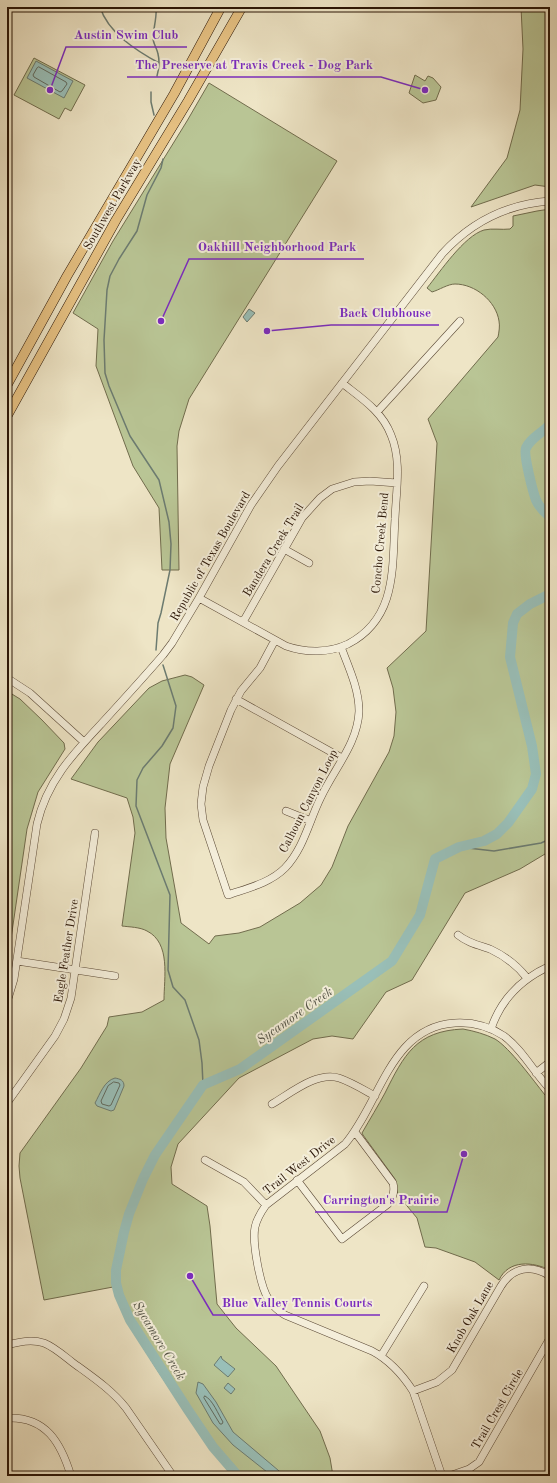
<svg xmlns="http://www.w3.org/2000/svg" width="557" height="1483" font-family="'Old Standard TT',serif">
  <rect width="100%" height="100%" fill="#eee5c6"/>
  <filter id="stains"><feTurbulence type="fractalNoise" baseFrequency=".005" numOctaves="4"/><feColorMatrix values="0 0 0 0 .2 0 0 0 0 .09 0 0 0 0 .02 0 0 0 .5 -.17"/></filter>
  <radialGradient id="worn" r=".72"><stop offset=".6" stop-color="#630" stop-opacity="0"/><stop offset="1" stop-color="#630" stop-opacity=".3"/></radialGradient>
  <path fill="#b9c595" stroke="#716c4d" d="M521,7H550V187L535,185L471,207L507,158L520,110L523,49Z
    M34,58L85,85L71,111L65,108L59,119L14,95Z
    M415,75L425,81L428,76L433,78L441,87L436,100L423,103L409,93Z
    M209,83L337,161L189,399L179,431L177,446L179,570H162L159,508L133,466L96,366L98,329L73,313L113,241L187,121Z
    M550,209V851L520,869L465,893L412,980L386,992L353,1039L332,1036L313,1039L239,1078L178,1144L171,1167L172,1184L207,1206L210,1226L217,1304L236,1328L276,1366L320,1431L330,1458L333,1476H232C205,1441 180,1405 156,1368C140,1342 122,1317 113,1287L44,1300L20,1178L19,1166L20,1153L81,1068L107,1026L109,1017L142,1012L164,1000C164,978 171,943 147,931C140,927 129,927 122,926L135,833L133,817L127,798L71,779L98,742L149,688L162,681L185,675L192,677L204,685L170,764L165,808L166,838L181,923L209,944L215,936L239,933L260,927L300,903L321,885L332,867L348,826L389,752L394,736L396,712L393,688L387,668L426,631L437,443L428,419L498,337C499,332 500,326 499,321C496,301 475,284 455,284C448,284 439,290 432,292L427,288C440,272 464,236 484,230C492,228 502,230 510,229L513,226V216L537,211Z
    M7,691L20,699L42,720L64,743L65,749L38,792L27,829L7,966Z
    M463,1029C474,1031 485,1034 495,1039C510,1048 533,1080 545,1095L550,1098V1270C533,1262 509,1259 499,1280L475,1262L436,1248L425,1247L417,1218L398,1195L395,1179L363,1135L362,1133C370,1119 378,1106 385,1093C404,1055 416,1031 463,1029Z"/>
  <path fill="#99bfb8" stroke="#6c7b70" d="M36,61L73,81L64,98L27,78Z
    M249,309L255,313L247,322L243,317Z
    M115,1078C120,1079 124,1080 124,1086L114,1110L111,1111L97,1106L95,1103C100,1094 104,1081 115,1078Z
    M221,1356L222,1359L235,1369L228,1377L214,1365Z
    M198,1382L203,1384L216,1402L233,1432L285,1476H272L233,1445L213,1423L196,1393Z
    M228,1383L235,1389L231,1394L224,1388Z"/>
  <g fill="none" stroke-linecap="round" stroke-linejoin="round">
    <path stroke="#616a5e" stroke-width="1" d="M39,67L66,82L67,84L62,91L60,92L34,77L33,75L37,68Z
      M114,1082L119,1083L120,1085L111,1105L109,1106L102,1104L101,1101L108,1086Z
      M205,1396C213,1400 218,1414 223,1422L222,1424H220L204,1398Z"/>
    <path stroke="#6c7b70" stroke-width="1.5" d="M100,7C108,33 137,51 159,63
      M156,7C157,17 154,26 153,36C152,42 157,48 158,54C160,62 159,69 157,76
      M151,92V102L154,115
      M156,650L158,623L161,613L170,570L171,544L169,522L159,480L130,436L109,386L105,373L104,340L107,290L110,276L119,259L137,231L147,195L161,168L163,159
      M163,665L176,706L173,728L162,746L143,768L137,780L136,806L170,895L168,970L173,987L185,1000L199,1040L202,1063L203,1085
      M459,847L494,851L541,843L550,839"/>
    <path stroke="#99bfb8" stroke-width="10" d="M550,424C543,433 531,437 526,448C523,454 533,492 536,500C539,507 544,512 550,517
      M238,1476L213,1447L188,1410L130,1320L119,1295L116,1283V1270L124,1232L129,1214L143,1179L155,1155L203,1085L240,1069L392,961L420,915L435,859L459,847L484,841L497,834L508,823L532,789L536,774L532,746L510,657L513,623L517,614L530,604L550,594"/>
    <g stroke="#5a4835" stroke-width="8">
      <path id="minor" d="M377,412L460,321
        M284,549L309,563
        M199,598L286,646C306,653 329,653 348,644C398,618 392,566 395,519C396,491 402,461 391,435C382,411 361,398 342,383
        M243,622L302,518L320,498L332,489L354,482L370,481L397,483
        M275,640L260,668L241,691L231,710L209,766L203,787L201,804L203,820L228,895C248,888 270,883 285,868C304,848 309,821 321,797C334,769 358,743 359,711C359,689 349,668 341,647
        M7,678L30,693L84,742
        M236,699L342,758
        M286,811L311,821
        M458,935C468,943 478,945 490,949C505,956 517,965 527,978
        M17,961L115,976
        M7,1002L14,979L37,824C47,781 73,754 102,723C123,700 143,678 163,655L172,643L199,598L251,505L278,466L442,254C471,222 507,204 550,201
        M491,1029C501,999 521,979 550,966
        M536,1073L550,1062
        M7,1103L55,1036L64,1019L71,998L95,833
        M272,1104C291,1093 317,1071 339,1078C351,1082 364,1090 375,1096
        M205,1160L244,1182L266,1205
        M297,1180L342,1239L388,1204C393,1198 395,1191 393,1183L355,1132
        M7,1345C19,1342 31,1339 44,1343C54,1347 63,1355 72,1362C91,1376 111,1389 126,1408L173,1476
        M381,1356L424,1286
        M413,1391L437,1382L452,1370L501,1286C513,1267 531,1264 550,1276
        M7,1418C46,1416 61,1443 71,1476
        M442,1476L413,1391C402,1374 389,1360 372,1351L285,1315C278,1311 273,1306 269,1300C260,1287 252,1242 255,1227C257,1218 261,1212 266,1205L345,1144C381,1102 390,1027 455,1023C472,1022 490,1027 504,1036C523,1050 534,1073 550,1089
        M449,1476L469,1469L479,1462L550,1338"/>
    </g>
    <g stroke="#291405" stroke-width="10">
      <path id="major" d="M7,385L67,276L174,94L221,7
        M7,416L116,220L188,101L242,7"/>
    </g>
    <use href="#minor" stroke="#f4eeda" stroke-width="7"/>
    <use href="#major" stroke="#e7c283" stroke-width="9"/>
  </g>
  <g text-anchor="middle" stroke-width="4" stroke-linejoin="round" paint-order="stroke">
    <g font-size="12" fill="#291405" stroke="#f4eeda">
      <text transform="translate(112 204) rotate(-60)" y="4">Southwest Parkway</text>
      <text transform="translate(380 543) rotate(-85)" y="4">Concho Creek Bend</text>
      <text transform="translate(273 550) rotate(-59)" y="4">Bandera Creek Trail</text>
      <text transform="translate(210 556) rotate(-60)" y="4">Republic of Texas Boulevard</text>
      <text transform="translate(308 801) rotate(-63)" y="4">Calhoun Canyon Loop</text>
      <text transform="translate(66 951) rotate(-81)" y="4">Eagle Feather Drive</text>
      <text transform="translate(299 1165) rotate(-38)" y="4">Trail West Drive</text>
      <text transform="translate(470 1317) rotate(-60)" y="4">Knob Oak Lane</text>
      <text transform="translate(497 1409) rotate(-60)" y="4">Trail Crest Circle</text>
    </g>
    <g font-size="13" font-style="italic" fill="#505044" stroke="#f4eeda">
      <text transform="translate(294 1015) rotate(-35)" y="5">Sycamore Creek</text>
      <text transform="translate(160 1340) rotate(59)" y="5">Sycamore Creek</text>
    </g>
  </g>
  <path fill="none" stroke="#7b2cbf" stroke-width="1.5" d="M50 90L66 47H187M425 90L381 77H127M161 321L189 259H364M267 331L331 325H439M464 1154L447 1212H315M190 1276L213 1315H380"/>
  <g fill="#7b2cbf" stroke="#f4eeda" stroke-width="1.5">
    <circle cx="50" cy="90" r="4"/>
    <circle cx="425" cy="90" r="4"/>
    <circle cx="161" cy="321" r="4"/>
    <circle cx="267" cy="331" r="4"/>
    <circle cx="464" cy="1154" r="4"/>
    <circle cx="190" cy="1276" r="4"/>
  </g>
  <g font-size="13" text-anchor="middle" font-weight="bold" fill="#7b2cbf" stroke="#f4eeda" stroke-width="4" stroke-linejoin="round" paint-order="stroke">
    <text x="126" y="39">Austin Swim Club</text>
    <text x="254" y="69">The Preserve at Travis Creek - Dog Park</text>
    <text x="277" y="251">Oakhill Neighborhood Park</text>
    <text x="385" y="317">Back Clubhouse</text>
    <text x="381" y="1204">Carrington's Prairie</text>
    <text x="297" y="1307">Blue Valley Tennis Courts</text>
  </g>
  <rect width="557" height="1483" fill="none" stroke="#eee5c6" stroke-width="24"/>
  <rect x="8" y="8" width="541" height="1467" fill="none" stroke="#291405" stroke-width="2"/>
  <rect x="12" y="12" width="533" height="1459" fill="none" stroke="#291405"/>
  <rect width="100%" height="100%" filter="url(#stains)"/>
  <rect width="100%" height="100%" fill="url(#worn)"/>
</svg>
